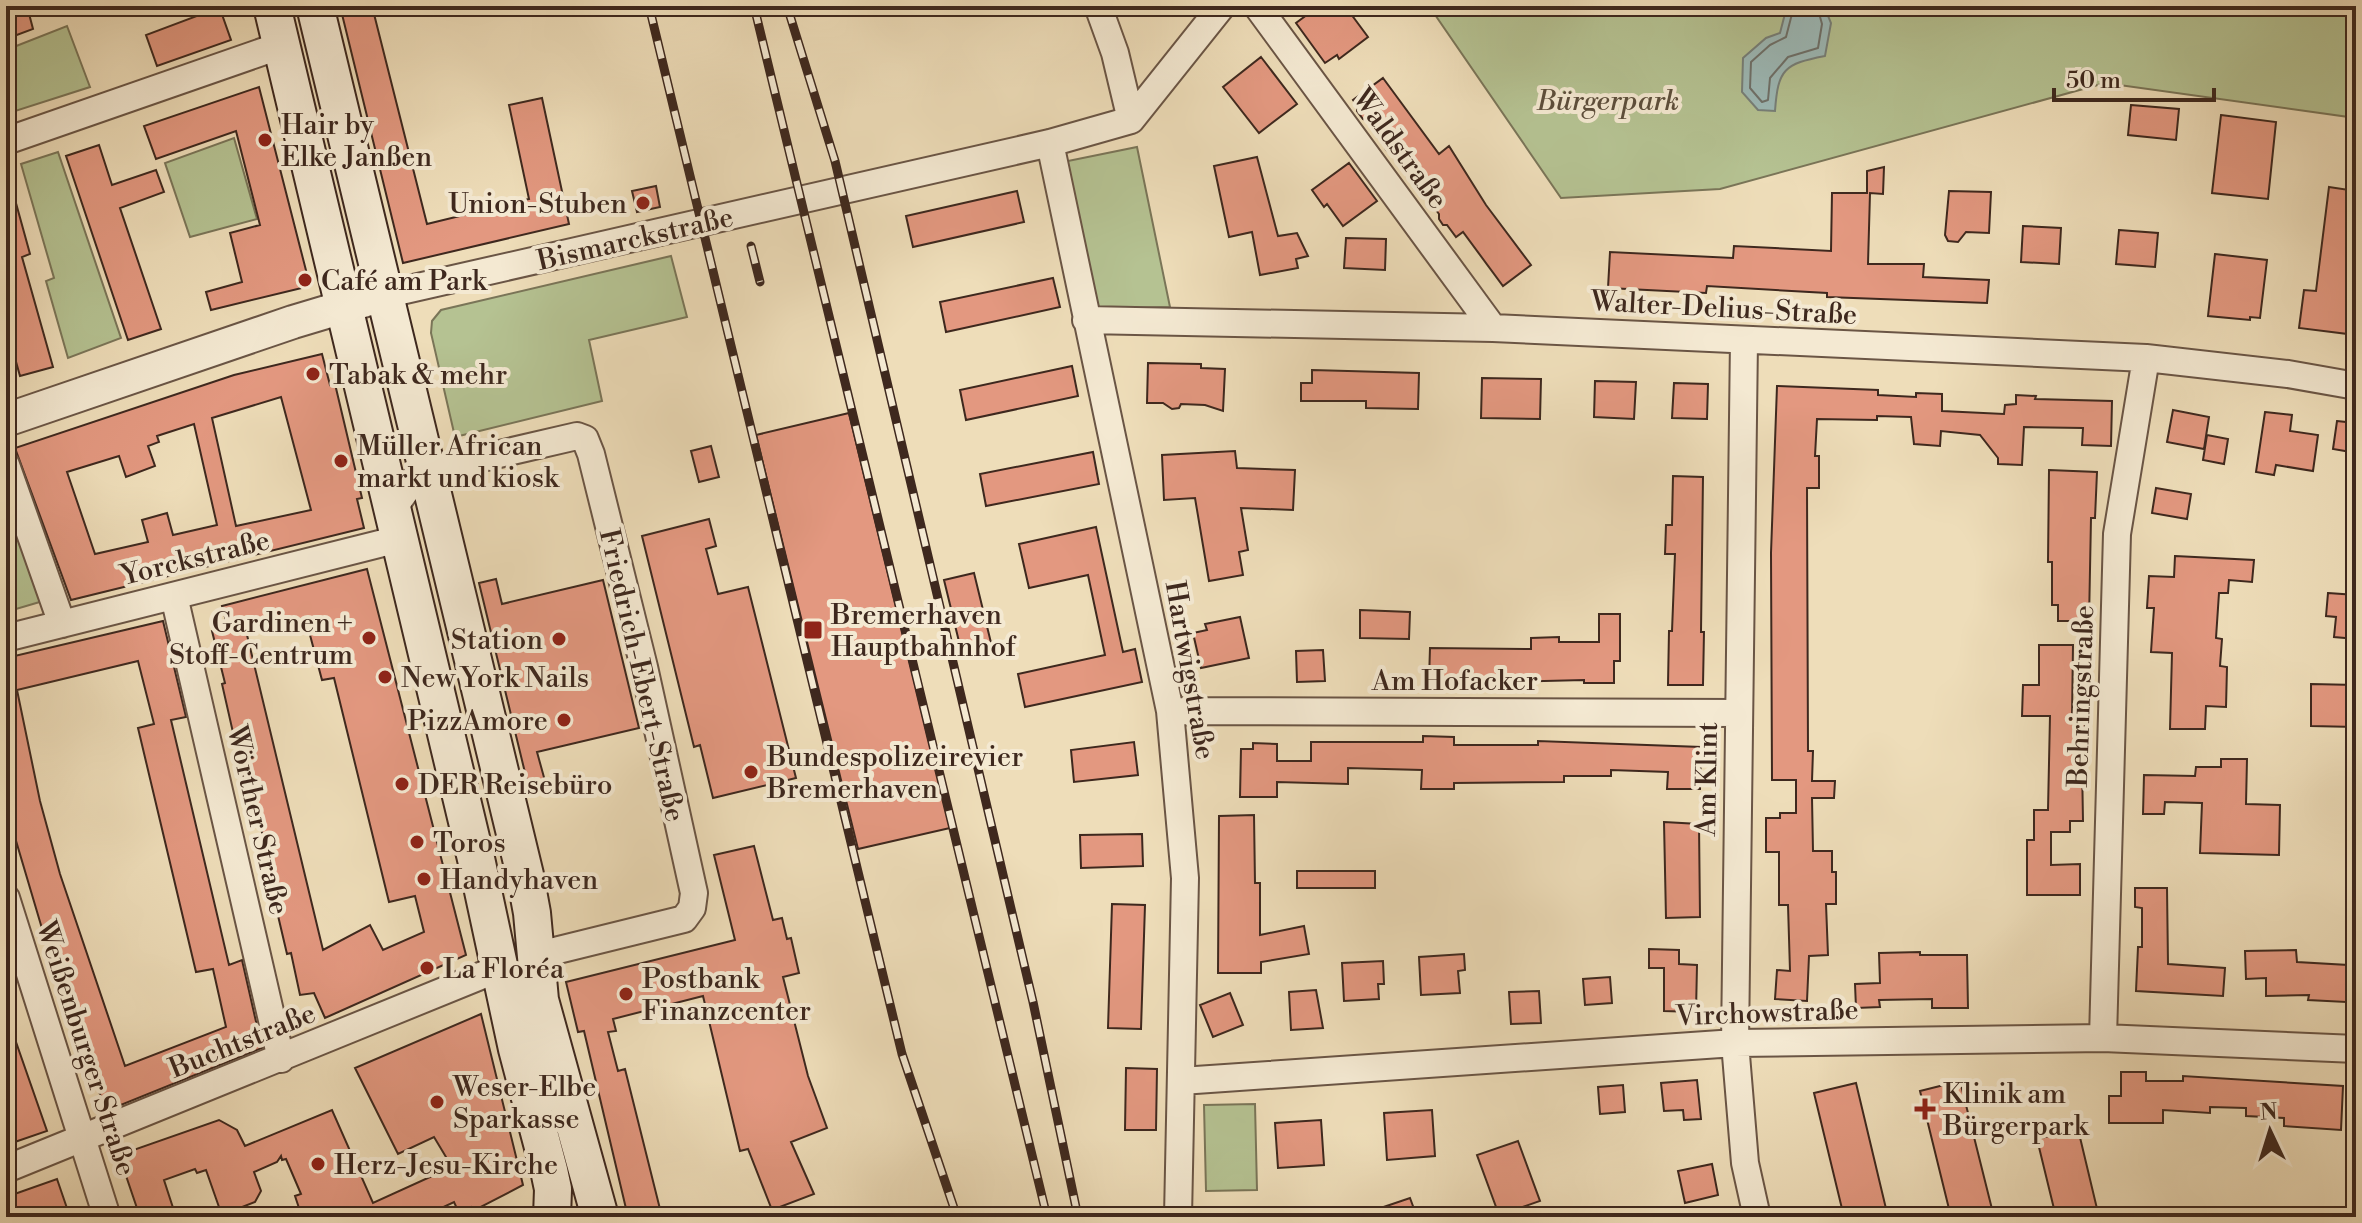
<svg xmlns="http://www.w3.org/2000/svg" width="2362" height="1223" font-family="'Libre Bodoni',serif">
  <rect width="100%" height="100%" fill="#eeddb9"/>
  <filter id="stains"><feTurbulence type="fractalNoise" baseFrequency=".0025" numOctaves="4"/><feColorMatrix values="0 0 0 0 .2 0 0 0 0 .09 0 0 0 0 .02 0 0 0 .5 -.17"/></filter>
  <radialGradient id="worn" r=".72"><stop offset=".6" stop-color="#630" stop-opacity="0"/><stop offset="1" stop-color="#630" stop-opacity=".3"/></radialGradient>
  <path fill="#b5c292" stroke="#7a7558" stroke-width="2" d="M1429,6H2356V118L2105,83L1720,189L1561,198Z
    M67,26L90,87L6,114V50Z
    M234,138L257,219L190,237L165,163Z
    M1137,147L1170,307L1099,309L1063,162Z
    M58,152L121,338L68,358L46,281L54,278L21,164Z
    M671,256L687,317L589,340L602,401L455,437L431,333L432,321L441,310Z
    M6,499L43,601L6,612Z
    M1255,1104L1257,1190L1206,1191L1204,1105Z"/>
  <path fill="#9dbab8" stroke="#77807a" stroke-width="2" d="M1787,6H1824L1831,23L1825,56C1784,64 1778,69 1775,111L1758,110L1742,92L1743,58L1766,38L1780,33Z"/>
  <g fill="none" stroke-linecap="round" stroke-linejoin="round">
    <path stroke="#6e716b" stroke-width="2" d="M1794,6L1786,37L1770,45L1751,62L1750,88L1762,102L1768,100L1770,78L1788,57L1818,48L1822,24L1817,6"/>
  </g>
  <path fill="#e39880" stroke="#3e281e" stroke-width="2" fill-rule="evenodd" d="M6,6H27L33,29L6,39Z
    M203,6H219L231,40L157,66L146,35L205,13Z
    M340,6H372L427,224L529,199L509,105L542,98L569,224L403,263Z
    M1307,6H1345L1368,37L1339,59L1337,55L1325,63L1296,23L1308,14Z
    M1261,57L1297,104L1259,133L1223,87Z
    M1383,78L1439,154L1449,146L1486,205L1531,265L1503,286L1463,232L1456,237L1447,225H1443L1439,219V214L1422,192L1416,189L1414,182L1398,159L1386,150L1383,141L1367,120L1363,119L1357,111L1358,107L1353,100Z
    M259,87L310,286L211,310L206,292L242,282L230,233L260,225L236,131L156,159L144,126Z
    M2131,105L2179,109L2176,140L2128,135Z
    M2221,115L2276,122L2268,199L2212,193Z
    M99,145L112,185L156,170L164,192L120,208L161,329L128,340L66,156Z
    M1257,157L1278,236L1297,233L1308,256L1296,259L1298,268L1260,275L1252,232L1229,237L1214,166Z
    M1349,163L1377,201L1343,226L1327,204L1324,207L1312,190Z
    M1884,167L1883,194L1870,193L1868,264H1924L1923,277L1989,280L1987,303L1827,297V293L1707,286L1706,293L1608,288L1610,252L1733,258L1734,246L1831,251L1832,193H1867V171Z
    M11,185L30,254L22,257L53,367L20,376L6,326V186Z
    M656,186L660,207L637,212L632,191Z
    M2329,187L2356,191V335L2299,328L2304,290L2316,291Z
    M1017,191L1024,222L913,247L906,216Z
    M1949,191L1991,192L1989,233L1966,232L1958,242L1948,241L1945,235Z
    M2023,226L2061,228L2059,264L2021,262Z
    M2119,230L2158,233L2155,267L2116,264Z
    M1346,238L1386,239L1385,270L1344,268Z
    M2215,254L2267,260L2260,318L2250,317V320L2208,316Z
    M1053,278L1060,307L946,332L940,302Z
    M322,354L330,385L335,384L362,498L357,499L364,528L71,600L15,448L234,375ZM281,397L311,510L236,526L212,418ZM194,424L217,525L173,535L167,513L142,520L148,542L95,554L67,472L119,456L126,477L155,466L148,446L159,442L157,436Z
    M1148,363L1201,364V368L1225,369L1223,411L1205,405L1181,404L1179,408L1172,409L1163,403H1147Z
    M1072,366L1078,396L966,420L960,390Z
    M1312,370L1419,373L1418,409L1366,408V401H1301V383H1312Z
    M1482,378L1541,379L1540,419L1481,418Z
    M1595,381L1636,382L1634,419L1594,417Z
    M1674,383L1708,384L1707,419L1672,418Z
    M1777,386L1878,390V395L1916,397V393L1942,394V411L2004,414L2005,405L2016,404V395L2036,396L2035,399L2112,401L2111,446L2082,445L2083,428L2024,427L2022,465L1998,464V458L1980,435L1941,431L1940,446L1914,444L1911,417L1877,416V420L1817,419L1815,456H1819V488H1807L1808,751H1813L1812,781H1835L1834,798H1812L1813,851H1832V872H1836V904H1826L1828,955L1809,956L1807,1001L1775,999L1777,970L1790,971L1788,905H1779V852H1766V818H1780V813H1796V780H1772L1771,553Z
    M2173,410L2209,417L2204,449L2167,442Z
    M2265,412L2292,415L2290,431L2318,435L2313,471L2276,465L2274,475L2256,472Z
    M849,413L950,828L858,849L756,435Z
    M2337,421L2355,423L2351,452L2333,449Z
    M2207,435L2228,439L2224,464L2203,460Z
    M711,446L719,477L699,482L691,451Z
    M1235,451L1237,468L1295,470L1293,510L1241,508L1248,550L1239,552L1243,575L1209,581L1195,498L1164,500L1162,455Z
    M1093,452L1099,484L986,506L980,474Z
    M2049,470L2097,472L2095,518H2091L2089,621H2058V605H2052V562H2048Z
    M1673,476L1703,477L1701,632H1704L1703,685H1668L1669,631H1672L1675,554H1665L1666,525H1672Z
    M2156,488L2191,494L2187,519L2152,513Z
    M709,519L716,546L706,549L718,594L748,587L796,778L713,798L700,745L694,747L642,536Z
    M1096,527L1123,652L1135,649L1142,682L1025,707L1018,674L1105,655L1088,575L1029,588L1019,544Z
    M2175,556L2254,560L2252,582L2229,580L2228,593H2219L2216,638L2222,639L2220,666L2227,667L2226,707L2206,706L2205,729H2170L2172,653L2151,652L2154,608H2147L2149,576L2174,577Z
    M367,569L466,955L325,1018L314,993L300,995L291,953L287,954L264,856H267L260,823L258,824L248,781H244L222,684L225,683L212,631L228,628L222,606ZM306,620L322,680L334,678L389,902L415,896L424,932L383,950L370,925L323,950L247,635Z
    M974,573L993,651L963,658L944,580Z
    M496,579L502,604L603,580L639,728L537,752L545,781L528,785L479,583Z
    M2328,593L2356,595V639L2334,637L2336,617L2326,616Z
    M1360,610L1410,612L1409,639L1360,638Z
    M1599,614H1620V661H1614V683H1584V680L1502,682L1429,680L1430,648L1531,649V638L1559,637V642H1599Z
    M1240,617L1249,658L1201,668L1193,633L1207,630L1205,624Z
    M163,621L186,717L171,720L229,965L242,960L262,1048L106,1111L46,942L6,807V658ZM138,661L154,724L138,728L196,972L213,969L226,1027L125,1066L60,874L40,801L17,690Z
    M2039,645H2073L2072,717H2085L2084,763H2082L2083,821H2070V832H2051V865L2080,864V895H2027V840H2034V810H2048L2050,716H2022L2023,685H2039Z
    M1323,650L1325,681L1297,682L1296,651Z
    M2311,684L2356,685V727L2311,726Z
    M1423,736L1454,737V745H1538V741L1701,747L1700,789H1667L1668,772L1611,770V776H1564V782L1454,783V789H1421L1422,770L1348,768V784L1277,782V797H1240L1241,749H1253V743L1277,744V761H1311V742H1423Z
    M1134,742L1138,775L1074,782L1071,750Z
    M2221,759H2247L2246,804L2280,805L2279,855L2200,853L2202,803L2165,802L2164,814H2143L2144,775L2195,776L2196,767H2221Z
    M1254,815L1255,883H1260V935L1304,926L1309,954L1261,962V973H1218L1219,816Z
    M1664,822L1699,824L1700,917L1666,918Z
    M1142,834L1143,866L1081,868L1080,835Z
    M754,846L773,920L782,918L787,939L791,938L799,973L783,977L808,1076L827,1128L791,1142L814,1194L772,1210L748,1149L740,1151L703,996L613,1019L616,1031L608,1032L618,1071L625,1069L662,1217H628L584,1031L578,1032L566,982L735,940L714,855Z
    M1297,871H1375V888H1297Z
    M2135,888H2167L2168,964L2225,968L2223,996L2136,991L2138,947H2142V908L2135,907Z
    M1112,904L1145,905L1141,1029L1108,1028Z
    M1649,949L1679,950V964L1697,965L1696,1012L1664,1011V968H1649Z
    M2296,950L2297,962L2348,965L2346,1002L2308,1000L2309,995L2266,996V978L2246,979L2245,951Z
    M1920,952V955H1967L1968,1008H1932V999L1879,1000L1880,1007L1856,1008L1855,984L1880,983L1879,953Z
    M1464,954L1465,970L1458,971L1460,993L1421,995L1419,957Z
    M1383,961L1384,984H1378L1379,999L1344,1001L1342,963Z
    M1610,977L1612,1003L1585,1005L1583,979Z
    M1316,990L1323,1028L1291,1030L1289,992Z
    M1539,991L1541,1023L1511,1024L1509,992Z
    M1230,993L1243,1025L1213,1037L1200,1005Z
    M481,1014L523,1185L473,1211L471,1207L459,1213L454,1202L422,1217H302L295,1196L301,1194L286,1159L282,1160L281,1156L277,1162L254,1172L261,1191L255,1202L232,1211L219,1207L206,1170L197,1173L195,1169L164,1180L176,1217H140L119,1155L219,1120L237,1130L245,1146L332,1110L373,1203L452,1167L434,1137L398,1154L355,1068Z
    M6,1022H9L47,1131L6,1145Z
    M1126,1068L1157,1069L1156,1130H1125Z
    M2121,1072H2146V1081H2183V1076L2343,1086L2341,1130L2284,1126V1118L2246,1116V1108L2210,1107V1113L2163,1110V1123H2109V1096H2121Z
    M1697,1080L1701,1119L1684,1120L1683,1110L1664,1111L1661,1083Z
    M1960,1081L1994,1217H1951L1920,1091Z
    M1856,1083L1888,1217H1844L1814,1093Z
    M1623,1085L1625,1112L1600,1114L1598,1087Z
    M1432,1110L1435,1156L1387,1160L1384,1113Z
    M1321,1120L1324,1165L1278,1168L1275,1123Z
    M2078,1129L2099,1217H2056L2037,1139Z
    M1518,1141L1540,1201L1499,1215L1477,1155Z
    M1712,1164L1718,1195L1685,1203L1678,1171Z
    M57,1179L70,1217H6V1197Z
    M1410,1198L1417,1217H1364L1363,1214Z"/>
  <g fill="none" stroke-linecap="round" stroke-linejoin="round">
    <g stroke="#6a5545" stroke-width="30">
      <path id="minor" d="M1098,6L1115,53L1131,120
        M1257,6L1493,328
        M6,141L282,45
        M1050,143L1170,711L1185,878L1178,1217
        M383,295L1050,143L1131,120L1222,6
        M1086,320L1493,328L2146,358L2288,374L2356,386
        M1744,340L1735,1043L1745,1163L1757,1217
        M6,465L62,624
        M392,510L412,482L426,471L577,436L585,439L591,454L644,667L694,893L692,908L684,919L534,956
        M174,596L281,1059
        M6,638L399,539
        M1170,711L1739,713
        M6,898L107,1217
        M2103,1038L2117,534L2146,358
        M1181,1081L1735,1043L2103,1038L2356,1049
        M6,1169L500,968"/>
    </g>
    <g stroke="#6a5545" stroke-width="36">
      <path id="tertiary" d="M6,420L293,322L383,295"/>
    </g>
    <g stroke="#3e281e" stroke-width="40">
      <path id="secondary" d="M272,6L477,863L517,1049L549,1170L553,1189L552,1217
        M315,6L525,875L532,913L540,1000L600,1217"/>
    </g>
    <use href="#minor" stroke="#f4e9d2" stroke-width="26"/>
    <use href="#tertiary" stroke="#f4e9d2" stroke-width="32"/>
    <use href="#secondary" stroke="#f4e9d2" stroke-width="36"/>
    <g stroke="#3e281e" stroke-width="9">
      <path id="rail" d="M649,6L902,1054L957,1217
        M754,6L1047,1217
        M787,6L835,161L1033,1002L1078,1217
        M751,246L760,282"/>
    </g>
    <use href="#rail" stroke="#f4e9d2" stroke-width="6" stroke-dasharray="18" stroke-linecap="butt"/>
  </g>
  <g fill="#8f2418" stroke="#f4e9d2" stroke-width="3">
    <circle cx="265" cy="140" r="8"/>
    <circle cx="643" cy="203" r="8"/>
    <circle cx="305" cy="280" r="8"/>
    <circle cx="313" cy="374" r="8"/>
    <circle cx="341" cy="461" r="8"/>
    <rect x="803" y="620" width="20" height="20" rx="4"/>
    <circle cx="369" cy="638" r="8"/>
    <circle cx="559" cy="639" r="8"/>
    <circle cx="385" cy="677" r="8"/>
    <circle cx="564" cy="720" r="8"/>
    <circle cx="751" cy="772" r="8"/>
    <circle cx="402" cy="784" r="8"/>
    <circle cx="417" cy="842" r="8"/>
    <circle cx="424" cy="879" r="8"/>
    <circle cx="427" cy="968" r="8"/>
    <circle cx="626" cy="994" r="8"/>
    <circle cx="437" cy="1102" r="8"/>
    <path d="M1921 1097h8v8h8v8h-8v8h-8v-8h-8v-8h8z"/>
    <circle cx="318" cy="1164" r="8"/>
  </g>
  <g text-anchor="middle" stroke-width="8" stroke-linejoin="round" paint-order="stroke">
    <g font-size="28" font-style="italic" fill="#5c4e3b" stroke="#f4e9d2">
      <text x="1608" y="110">Bürgerpark</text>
    </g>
    <g font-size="28" fill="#3e281e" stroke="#f4e9d2" text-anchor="start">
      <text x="281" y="134">Hair by<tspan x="281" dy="32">Elke Janßen</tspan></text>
      <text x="627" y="213" text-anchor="end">Union-Stuben</text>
      <text x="321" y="290">Café am Park</text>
      <text x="329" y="384">Tabak &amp; mehr</text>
      <text x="357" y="455">Müller African<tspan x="357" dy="32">markt und kiosk</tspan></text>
      <text x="831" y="624">Bremerhaven<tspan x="831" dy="32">Hauptbahnhof</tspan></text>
      <text x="353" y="632" text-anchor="end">Gardinen +<tspan x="353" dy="32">Stoff-Centrum</tspan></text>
      <text x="543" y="649" text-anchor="end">Station</text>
      <text x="401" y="687">New York Nails</text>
      <text x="548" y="730" text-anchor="end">PizzAmore</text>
      <text x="767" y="766">Bundespolizeirevier<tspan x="767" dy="32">Bremerhaven</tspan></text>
      <text x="418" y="794">DER Reisebüro</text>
      <text x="433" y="852">Toros</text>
      <text x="440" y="889">Handyhaven</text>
      <text x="443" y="978">La Floréa</text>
      <text x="642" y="988">Postbank<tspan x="642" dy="32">Finanzcenter</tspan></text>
      <text x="453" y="1096">Weser-Elbe<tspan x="453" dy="32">Sparkasse</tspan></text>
      <text x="1943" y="1103">Klinik am<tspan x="1943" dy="32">Bürgerpark</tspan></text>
      <text x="334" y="1174">Herz-Jesu-Kirche</text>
    </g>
    <g font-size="28" fill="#3e281e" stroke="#f4e9d2">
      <text transform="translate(1401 148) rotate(54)" y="10">Waldstraße</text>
      <text transform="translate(635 238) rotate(-13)" y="10">Bismarckstraße</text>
      <text transform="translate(1724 307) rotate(3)" y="10">Walter-Delius-Straße</text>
      <text transform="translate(195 557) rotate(-14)" y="10">Yorckstraße</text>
      <text transform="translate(1191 670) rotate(80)" y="10">Hartwigstraße</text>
      <text transform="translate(643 675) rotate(77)" y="10">Friedrich-Ebert-Straße</text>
      <text x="1455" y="690">Am Hofacker</text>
      <text transform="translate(2080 696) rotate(-88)" y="10">Behringstraße</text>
      <text transform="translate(1706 779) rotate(-89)" y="10">Am Klint</text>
      <text transform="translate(259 820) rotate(77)" y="10">Wörther Straße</text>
      <text transform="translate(1767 1012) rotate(-2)" y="10">Virchowstraße</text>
      <text transform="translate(242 1040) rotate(-22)" y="10">Buchtstraße</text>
      <text transform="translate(87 1048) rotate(72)" y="10">Weißenburger Straße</text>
    </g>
  </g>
  <rect width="2362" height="1223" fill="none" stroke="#eeddb9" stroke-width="32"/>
  <rect x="8" y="8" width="2346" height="1207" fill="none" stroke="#3e281e" stroke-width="4"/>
  <rect x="16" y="16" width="2330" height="1191" fill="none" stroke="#3e281e" stroke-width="2"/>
  <g transform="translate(2270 1131) rotate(356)" stroke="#f4e9d2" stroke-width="6" paint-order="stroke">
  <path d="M0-6L14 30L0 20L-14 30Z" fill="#3e281e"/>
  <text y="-12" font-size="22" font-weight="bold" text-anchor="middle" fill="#3e281e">N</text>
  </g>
  <path d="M2054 88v12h160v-12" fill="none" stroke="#3e281e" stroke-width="4"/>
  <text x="2066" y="88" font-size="24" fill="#3e281e" stroke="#f4e9d2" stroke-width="6" paint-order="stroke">50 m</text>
  <rect width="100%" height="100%" filter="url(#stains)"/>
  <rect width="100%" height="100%" fill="url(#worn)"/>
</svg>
